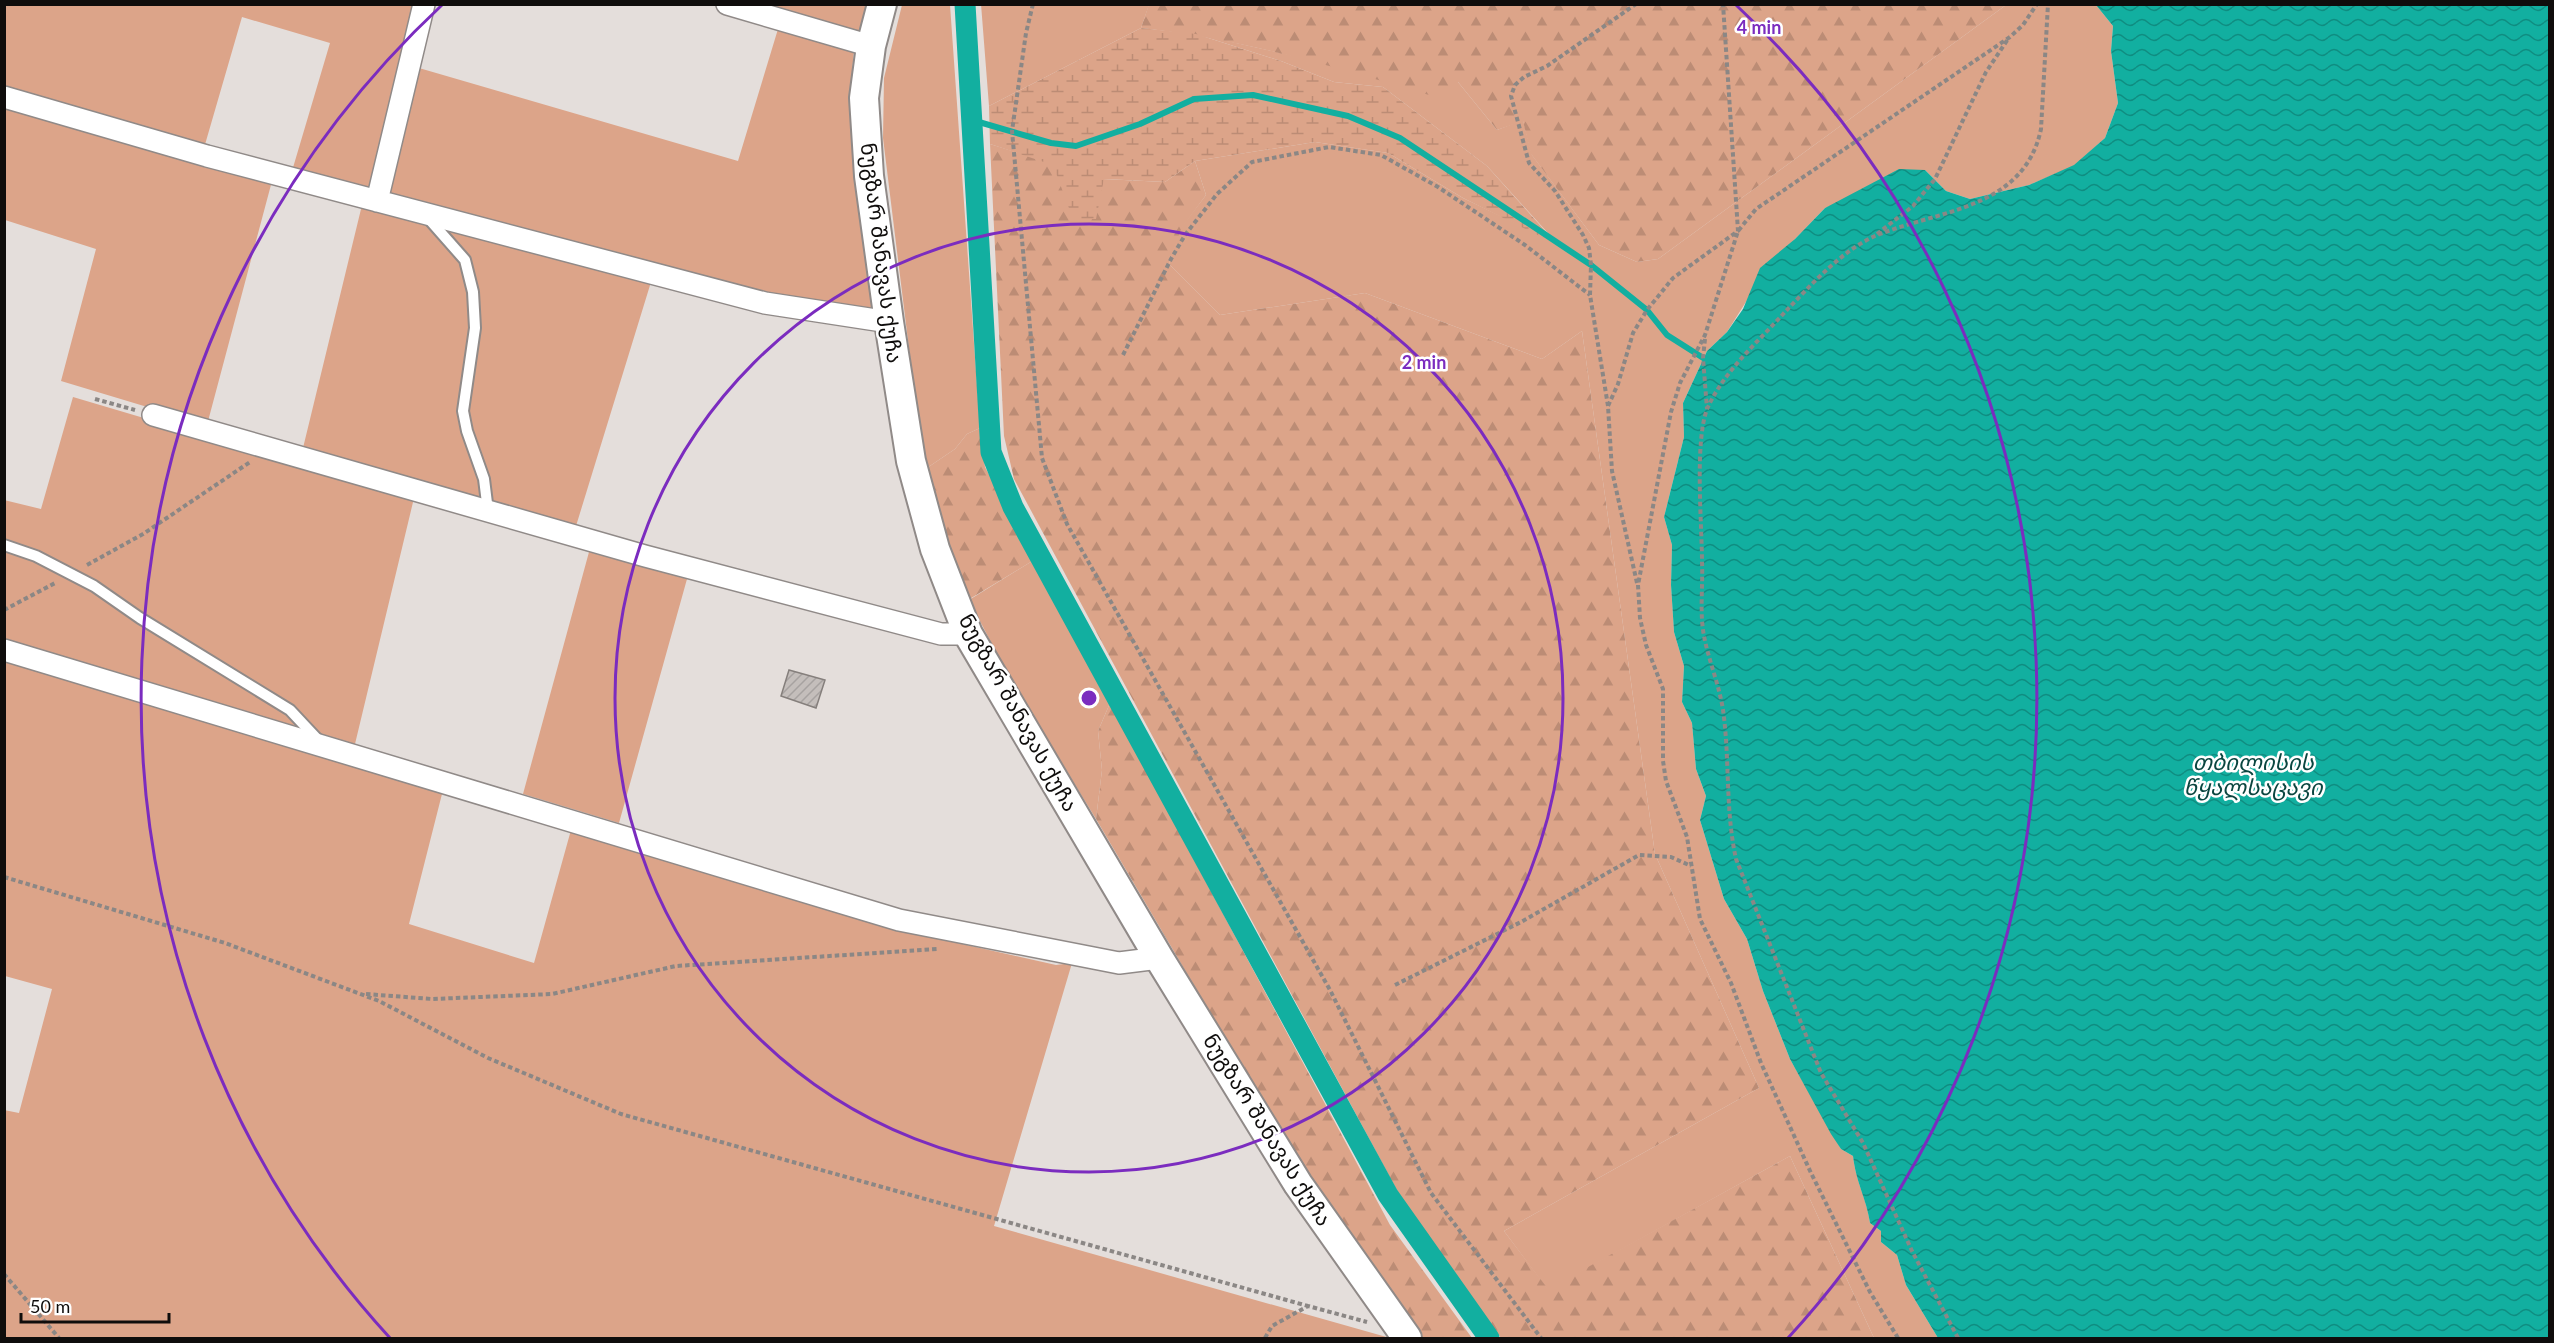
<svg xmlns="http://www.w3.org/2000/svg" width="2554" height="1343" font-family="Lato,'Noto Sans Georgian',sans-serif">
  <defs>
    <pattern id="forest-firs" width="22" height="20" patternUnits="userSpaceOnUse" patternTransform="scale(1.5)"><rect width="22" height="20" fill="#dca489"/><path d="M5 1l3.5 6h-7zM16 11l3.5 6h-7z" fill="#bc8c75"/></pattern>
    <pattern id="wetland-marsh" width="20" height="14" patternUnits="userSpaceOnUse" patternTransform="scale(1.5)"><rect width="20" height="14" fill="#dca489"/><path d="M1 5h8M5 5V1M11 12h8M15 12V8" fill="none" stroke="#bc8c75"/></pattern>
    <pattern id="water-waves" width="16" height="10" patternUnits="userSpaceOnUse" patternTransform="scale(1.5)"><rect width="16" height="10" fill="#12afa0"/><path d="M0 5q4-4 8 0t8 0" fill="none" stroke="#0f8d81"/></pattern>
    <pattern id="building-hatch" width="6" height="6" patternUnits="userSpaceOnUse" patternTransform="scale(1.5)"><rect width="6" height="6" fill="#c4bebb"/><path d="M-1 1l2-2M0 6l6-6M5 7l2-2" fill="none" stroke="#a7a2a0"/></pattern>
  </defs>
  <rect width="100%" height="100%" fill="#e4dedb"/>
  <path fill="#dca489" d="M981,4L1149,5L1141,28L989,106Z
    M4,5H415L370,190L292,171L330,43L242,17L204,148L5,90Z
    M751,5H870L860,36Z
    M902,5H950L980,428L967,434L955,449L924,470L883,138L884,78Z
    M2006,5H2096L2113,26L2111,51L2118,103L2105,138L2074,166L2029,185L1970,199L1946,191L1925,170L1825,208L1795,239L1749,297L1727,332L1707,351L1683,403L1684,437L1664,517L1672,545L1671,585L1674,632L1684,666L1682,702L1692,723L1696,769L1706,796L1700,820L1724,899L1747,939L1763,991L1790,1059L1841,1149L1853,1156C1856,1183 1866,1196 1870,1223L1881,1231V1242L1897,1255L1906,1285L1938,1338H1874L1790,1156L1548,1290L1504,1231L1759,1088L1655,854L1582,331L1542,359L1365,293L1220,315L1169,264L1180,229L1206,195L1195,161L1315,142L1388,153L1463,198L1557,243L1487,166L1383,87L1334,82L1281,61L1196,34L1321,62L1458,82L1497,130L1523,120L1532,155L1599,245L1637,262L1658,259Z
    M778,29L854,51L849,102L878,311L765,294L387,195L419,68L738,161Z
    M4,106L272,181L207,425L61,381L96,249L5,220Z
    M362,205L651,282L576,526L303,448Z
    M73,397L414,498L355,744L5,641L4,500L41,509Z
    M589,552L687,579L619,823L523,794Z
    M1034,560L1110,703L1098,731L1102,770L1096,819L1009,677L969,600Z
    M5,659L443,790L409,924L534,963L571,830L891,928L1056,965L1072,963L994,1226L1390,1338H5L4,1110L19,1113L52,989L5,976Z"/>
  <path fill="url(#forest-firs)" d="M1149,4L2006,5L1658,259L1637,262L1599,245L1531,154L1523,121L1497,130L1458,82L1446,100C1345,70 1245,39 1141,28Z
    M990,144L1103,179L1165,182L1195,161L1206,195L1181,229L1169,264L1220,315L1365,293L1542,359L1582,331L1655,854L1759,1088L1504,1231L1548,1289L1790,1156L1874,1338H1501L1407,1209L1014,479L1004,436Z
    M980,428L985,467L1034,560L968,600L941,533L924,470L955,449L967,434Z
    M1110,703L1390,1225L1472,1338H1420L1322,1203L1096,819L1102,770L1098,731Z"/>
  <path fill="url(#wetland-marsh)" d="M1141,28L1196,34L1281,61L1334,82L1383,87L1487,166L1558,245L1463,198L1388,153L1315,142L1195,161L1165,182L1104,179L1096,219H1073L1053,165L990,144L989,106Z"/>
  <path fill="url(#water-waves)" d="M2096,5H2549V1338H1938L1906,1285L1897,1255L1881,1242V1231L1870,1223C1866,1197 1856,1183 1853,1156L1841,1149L1831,1134L1790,1059L1763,991L1747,939L1724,899L1700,820L1706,796L1696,769L1692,723L1682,702L1684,666L1674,632L1671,585L1672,545L1664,517L1684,437L1683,403L1707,351L1727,332L1743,309L1760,268L1795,239L1825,208L1899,169L1925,170L1946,191L1970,199L2029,185L2074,165L2105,138L2118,103L2111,51L2113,26Z"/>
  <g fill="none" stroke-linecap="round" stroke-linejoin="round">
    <path stroke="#12afa0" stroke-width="6" d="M972,120L1051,143L1076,146L1140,124L1194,99L1253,95L1348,116L1400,138L1591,265L1647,310L1667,335L1708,361"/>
    <path stroke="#12afa0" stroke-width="21" d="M965,4L991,452L1013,507L1388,1195L1489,1338"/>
  </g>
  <path fill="url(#building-hatch)" stroke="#857f7c" stroke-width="1.5" d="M789,670L825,680L816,708L781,696Z"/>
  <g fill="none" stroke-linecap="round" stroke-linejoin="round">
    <g stroke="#908a88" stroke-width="14">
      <path id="lane" d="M428,218L465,260L473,292L475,328L463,411L467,431L484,479L488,511
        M4,545L36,556L94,586L140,618L290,710L319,741"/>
    </g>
    <g stroke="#908a88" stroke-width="24">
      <path id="street" d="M727,4L871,46
        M4,97L207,156L765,303L889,322
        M377,201L424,4
        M153,415L645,556L941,634H968
        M4,650L899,920L1119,963L1159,958"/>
    </g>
    <g stroke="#908a88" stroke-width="32">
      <path id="secondary" d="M882,4L871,46L864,98L869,176L889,322L911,461L935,549L968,634L1159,958L1298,1184L1407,1338"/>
    </g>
    <path stroke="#8b8785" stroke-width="4" stroke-dasharray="4.5 3" stroke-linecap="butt" d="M1033,4L1026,33L1012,131L1042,458L1067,524L1330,990L1431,1193L1541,1338
      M1877,234L1913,206L1935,179L1986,72L2008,39
      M1705,339L1703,358L1707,409
      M1123,355L1171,259L1185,235L1217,194L1252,162L1329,147L1381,155L1438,187L1525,245L1590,295
      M95,399L135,410
      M1608,406L1590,295L1591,265L1589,248L1583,235L1555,191L1529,163L1511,96L1515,85L1524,77L1547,66L1636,4
      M87,565L143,534L250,462
      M1637,583L1612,471L1608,406L1618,384L1633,333L1647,310L1673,278L1738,231L1723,4
      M4,610L57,582
      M4,877L225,943L379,1001L488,1058L621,1114L1308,1306
      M1395,985L1521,922L1639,855L1671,857L1691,866
      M366,994L432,999L552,994L676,966L937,949
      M4,1274L59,1338
      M1265,1338L1272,1326L1308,1306L1367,1322
      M1898,1338L1870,1292L1811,1173L1761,1063L1731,983L1700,919L1687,837L1666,781L1663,761V689L1646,645L1640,618L1638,585L1671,412L1680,383L1705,335L1738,231L1756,209L2010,37L2023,25L2037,4
      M1958,1338L1912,1251L1863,1143L1821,1073L1736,859C1725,809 1730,759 1723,710C1719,683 1707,657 1703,630C1700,608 1703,584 1702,562C1702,525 1694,438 1708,407C1725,370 1758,342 1785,312C1810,286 1841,251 1875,236C1937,210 2024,210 2041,129L2048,4"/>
    <use href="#lane" stroke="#fff" stroke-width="10"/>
    <use href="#street" stroke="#fff" stroke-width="21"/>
    <use href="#secondary" stroke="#fff" stroke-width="28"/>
  </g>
  <g fill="none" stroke="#7b2cbf" stroke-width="3">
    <circle cx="1089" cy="698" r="474"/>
    <path d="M390 1338A948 948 0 0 1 442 5M1736 5A948 948 0 0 1 1788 1338"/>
  </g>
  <g text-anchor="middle" stroke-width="5" stroke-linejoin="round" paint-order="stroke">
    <g font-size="21" fill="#0f0d0c" stroke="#fff">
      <text transform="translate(881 253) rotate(83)" y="7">ნუგზარ შანავას ქუჩა</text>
      <text transform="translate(1018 713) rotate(61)" y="7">ნუგზარ შანავას ქუჩა</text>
      <text transform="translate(1267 1130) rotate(58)" y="7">ნუგზარ შანავას ქუჩა</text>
    </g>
    <g font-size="22" font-style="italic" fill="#0a4640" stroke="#fff">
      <text x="2253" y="770">თბილისის<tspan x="2253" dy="25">წყალსაცავი</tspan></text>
    </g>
  </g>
  <circle cx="1089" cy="698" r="9" fill="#7b2cbf" stroke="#fff" stroke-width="3"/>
  <g font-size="18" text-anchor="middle" font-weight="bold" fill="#7b2cbf" stroke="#fff" stroke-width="5" stroke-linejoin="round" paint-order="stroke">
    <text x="1759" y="34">4 min</text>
    <text x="1424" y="369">2 min</text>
  </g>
  <rect width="2554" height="1343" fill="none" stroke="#0f0d0c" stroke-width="12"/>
  <path d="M21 1313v9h148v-9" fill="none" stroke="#0f0d0c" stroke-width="3"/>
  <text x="30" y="1313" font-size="18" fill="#0f0d0c" stroke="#ffffff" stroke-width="4.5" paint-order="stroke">50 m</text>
</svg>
